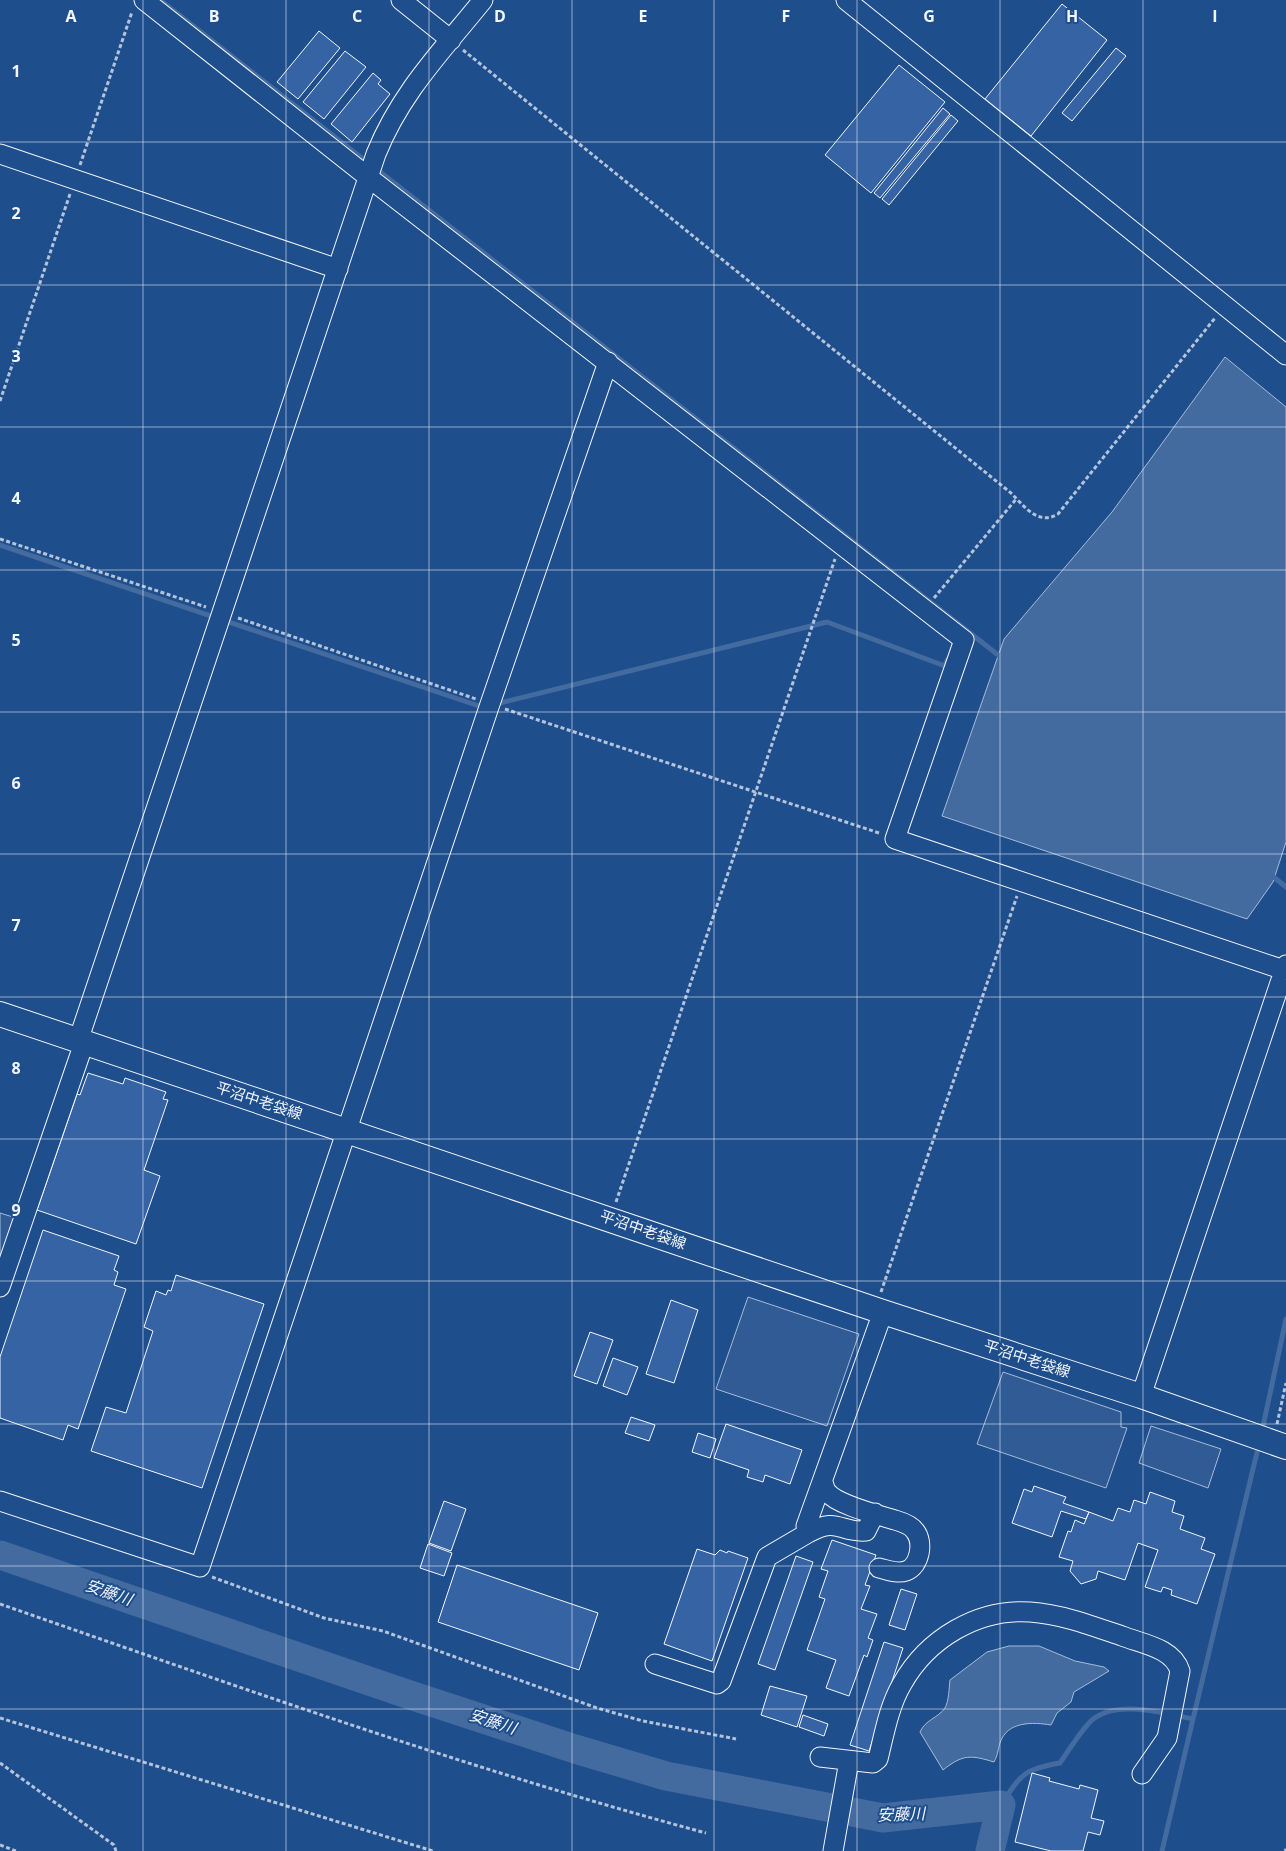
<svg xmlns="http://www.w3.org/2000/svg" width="1286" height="1851" font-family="'Open Sans','Noto Sans JP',sans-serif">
  <rect width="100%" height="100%" fill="#1f4e8c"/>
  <path fill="#305b95" stroke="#a8bbd7" d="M0,1213L16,1218L0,1264Z
    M748,1297L859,1334L827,1426L716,1389Z
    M1003,1372L1121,1412V1427L1127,1428L1106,1488L977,1444Z
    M1151,1426L1221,1449L1208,1488L1139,1463Z"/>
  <path fill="#446ba0" stroke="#a8bbd7" d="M1225,357L1286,407V842L1273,882L1247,919L942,816L1004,639L1112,512Z
    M1009,1646H1039L1075,1661L1104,1667L1109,1671L1074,1692L1071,1702L1057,1713L1051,1725C1033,1722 1007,1721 1000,1743C998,1749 998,1755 994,1762C971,1755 963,1754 943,1770L920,1732C925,1720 938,1718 945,1708C949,1701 949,1688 950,1680L987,1652Z"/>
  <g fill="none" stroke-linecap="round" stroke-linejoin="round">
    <path stroke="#446ba0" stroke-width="5" d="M160,0L368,163
      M375,168L1002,658
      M0,545L482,707L485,706
      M496,704L827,622L945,666L947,660
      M1270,874L1286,887
      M1262,1431L1286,1319
      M1001,1805C1020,1776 1023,1769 1060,1763C1069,1750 1078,1735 1089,1723C1112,1698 1164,1713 1193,1719L1259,1444
      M1162,1851L1193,1719"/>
    <path stroke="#446ba0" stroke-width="29" d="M0,1555L410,1695L575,1749L666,1776L883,1818L1001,1805L990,1851"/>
  </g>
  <path fill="#3563a3" stroke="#f2f6ff" d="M1062,4L1107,40L1031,136L985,99Z
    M319,31L340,48L298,99L277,82Z
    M1116,48L1126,56L1072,121L1062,113Z
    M345,51L366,67L324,119L303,102Z
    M899,65L945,102L871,193L825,155Z
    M373,73L381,80L378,84L390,94L352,142L331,124Z
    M943,108L950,114L880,198L874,193Z
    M951,115L958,121L889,205L882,199Z
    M88,1073L123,1084L125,1078L166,1092L163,1099L168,1100L144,1170L160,1176L136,1244L37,1210L77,1094L80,1095Z
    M43,1230L119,1256L114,1270L118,1272L114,1285L126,1289L78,1429L68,1425L63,1440L0,1418V1357Z
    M176,1275L264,1304L202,1488L91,1451L106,1407L126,1413L153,1331L144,1327L156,1291L166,1295L168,1290L171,1291Z
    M671,1300L698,1310L674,1383L646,1374Z
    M590,1332L613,1340L597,1384L574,1376Z
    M613,1358L638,1367L627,1395L603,1386Z
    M631,1417L655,1425L649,1441L625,1433Z
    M726,1424L802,1450L790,1484L765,1475L763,1482L747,1477L749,1470L714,1458Z
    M698,1433L716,1439L710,1458L692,1452Z
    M1034,1486L1066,1497L1063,1503L1089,1512L1086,1519L1061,1511L1052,1537L1012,1523L1024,1489L1032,1492Z
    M1150,1492L1175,1501L1172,1512L1184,1516L1180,1529L1205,1538L1201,1549L1215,1554L1197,1604L1171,1595L1172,1590L1163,1587L1161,1592L1145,1587L1158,1550L1138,1543L1125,1580L1098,1571L1096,1579L1081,1584L1070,1571L1073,1561L1059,1557L1068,1531L1071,1532L1075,1520L1084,1524L1089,1512L1113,1521L1118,1508L1130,1512L1134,1500L1146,1504Z
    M444,1501L466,1509L451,1551L429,1543Z
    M832,1540L876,1555L865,1585L870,1586L861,1609L877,1614L868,1638L873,1640L867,1657L864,1655L849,1696L826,1688L836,1660L807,1650L825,1599L819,1597L828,1571L821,1569Z
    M428,1544L452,1553L444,1576L420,1568Z
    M697,1549L715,1555L720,1550L727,1553L728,1551L748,1558L712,1661L664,1644Z
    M796,1556L813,1562L775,1670L758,1664Z
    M457,1565L598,1613L579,1670L438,1622Z
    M901,1589L917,1594L905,1630L889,1625Z
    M884,1642L903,1648L869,1751L850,1745Z
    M770,1686L807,1696L797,1727L761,1715Z
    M803,1715L828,1724L824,1736L799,1727Z
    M1032,1773L1050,1778L1049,1781L1079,1789L1080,1785L1098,1790L1091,1818L1104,1821L1100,1835L1088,1832L1083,1851H1051L1015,1842Z"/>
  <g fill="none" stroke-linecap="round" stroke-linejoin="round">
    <g stroke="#f2f6ff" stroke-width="21">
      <path id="minor" d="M144,0L368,177L964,640L895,839L1284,970
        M401,0L451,40
        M846,0L1286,355
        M0,154L338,269
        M78,1041L376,154C401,92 442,51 483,0
        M0,1287L84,1043
        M1141,1396L1286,965
        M823,1482C824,1485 825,1490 827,1492C837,1505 879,1515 895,1520C902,1522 911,1525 915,1531C924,1542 920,1566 906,1571C897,1574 888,1570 879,1568
        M0,1501L200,1567L490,704L608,362
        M808,1533C839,1516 838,1533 866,1531L875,1513
        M655,1664L717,1684L721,1681L767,1557L808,1533L806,1526L883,1312
        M820,1757L873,1763L878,1759C884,1735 889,1706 902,1684C927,1639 978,1608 1030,1612C1061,1614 1093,1626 1122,1636C1143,1644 1173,1648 1180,1671L1167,1738L1142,1774
        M833,1851L849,1761"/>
    </g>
    <g stroke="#f2f6ff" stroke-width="26">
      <path id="major" d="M0,1014L883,1312L1141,1396L1286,1447"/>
    </g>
    <path stroke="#b3c4dc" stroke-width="3" stroke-dasharray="4 2.5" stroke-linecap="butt" d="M463,50L1011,493C1024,506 1038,526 1058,514L1215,318
      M80,165L132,12
      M0,401L70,194
      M0,539L206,607
      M934,598L1017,498
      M238,618L476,699
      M505,709L879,833
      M616,1202L835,559
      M881,1292L1017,896
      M1277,1424L1286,1383
      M212,1577L324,1618L383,1631L597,1708L643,1721L736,1739
      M0,1604C233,1685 468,1769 706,1833
      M0,1718L433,1851
      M0,1763L114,1845L116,1851
      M0,1845L16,1851
      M1285,1851L1286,1849"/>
    <use href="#minor" stroke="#1f4e8c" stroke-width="19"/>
    <use href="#major" stroke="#1f4e8c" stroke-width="24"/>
  </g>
  <path fill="none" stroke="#f2f6ff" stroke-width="1" stroke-opacity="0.55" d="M143,0V1851M286,0V1851M429,0V1851M572,0V1851M714,0V1851M857,0V1851M1000,0V1851M1143,0V1851M0,142H1286M0,285H1286M0,427H1286M0,570H1286M0,712H1286M0,854H1286M0,997H1286M0,1139H1286M0,1281H1286M0,1424H1286M0,1566H1286M0,1709H1286"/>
  <g text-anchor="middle" stroke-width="4" stroke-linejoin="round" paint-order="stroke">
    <g font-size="15" fill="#f2f6ff" stroke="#1f4e8c">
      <text transform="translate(259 1101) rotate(18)" y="5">平沼中老袋線</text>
      <text transform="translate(643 1230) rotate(19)" y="5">平沼中老袋線</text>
      <text transform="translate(1027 1359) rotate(18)" y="5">平沼中老袋線</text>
    </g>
    <g font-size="16" font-style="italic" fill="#f2f6ff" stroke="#1f4e8c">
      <text transform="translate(109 1592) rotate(19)" y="6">安藤川</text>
      <text transform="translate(493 1721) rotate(18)" y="6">安藤川</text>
      <text transform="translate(901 1814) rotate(-2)" y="6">安藤川</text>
    </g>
  </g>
  <g font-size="16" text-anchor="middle" font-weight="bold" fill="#f2f6ff" stroke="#1f4e8c" stroke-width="4" stroke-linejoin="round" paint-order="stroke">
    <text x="71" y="22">A</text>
    <text x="214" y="22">B</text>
    <text x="357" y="22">C</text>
    <text x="500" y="22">D</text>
    <text x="643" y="22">E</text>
    <text x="786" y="22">F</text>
    <text x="929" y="22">G</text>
    <text x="1072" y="22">H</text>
    <text x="1215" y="22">I</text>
    <text x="16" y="77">1</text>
    <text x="16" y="219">2</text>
    <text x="16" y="362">3</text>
    <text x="16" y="504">4</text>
    <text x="16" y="646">5</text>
    <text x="16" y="789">6</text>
    <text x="16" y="931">7</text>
    <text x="16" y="1074">8</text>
    <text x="16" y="1216">9</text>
  </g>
</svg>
